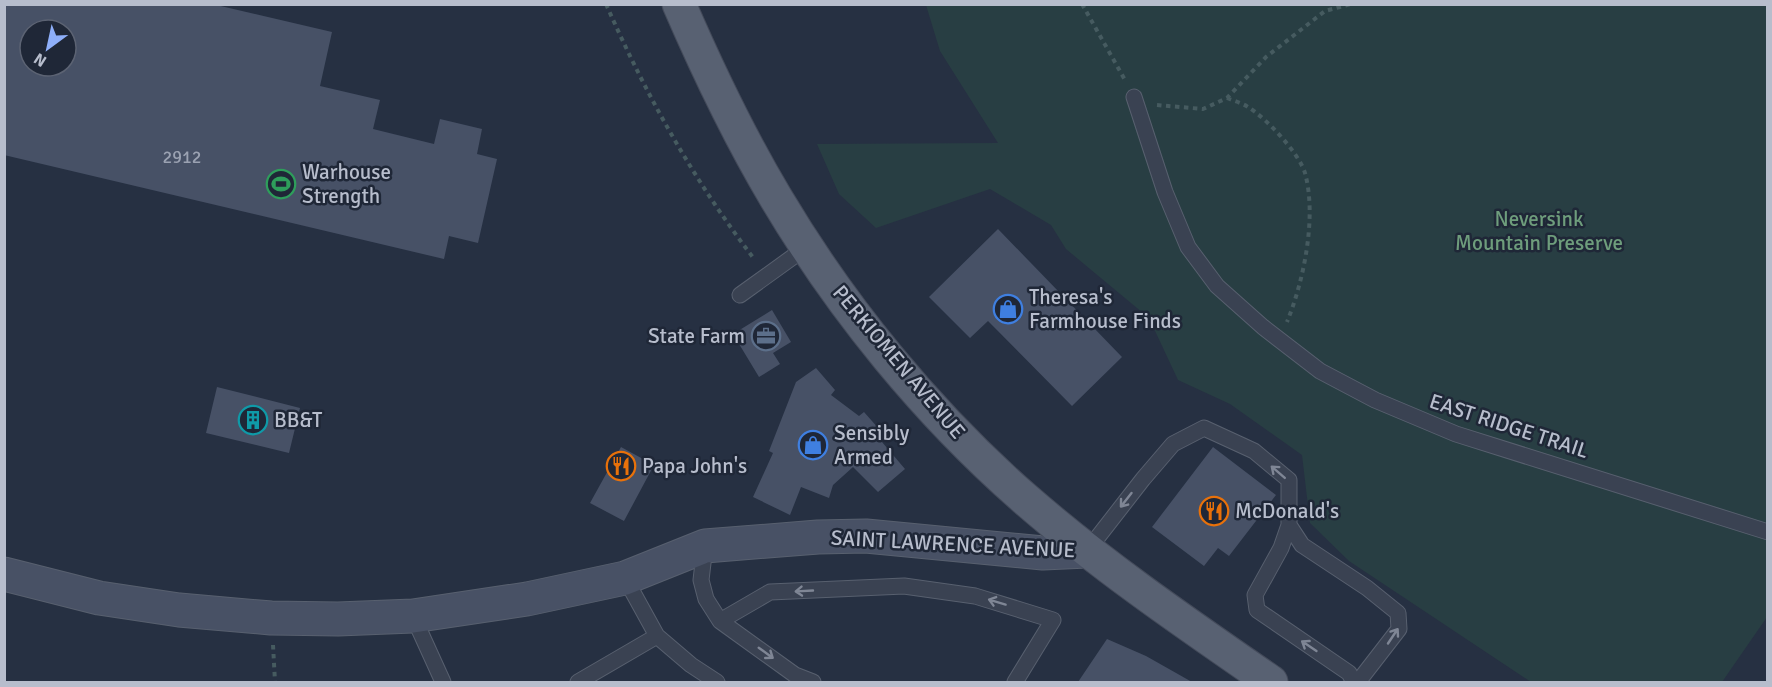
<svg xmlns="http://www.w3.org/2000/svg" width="1772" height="687" font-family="Signika,sans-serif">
  <rect width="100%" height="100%" fill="#263042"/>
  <path fill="#283e43" d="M926,5H1767V617L1722,682H1531L1349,561L1310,523L1302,455L1230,404L1178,380L1149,318L1066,249L1051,225L990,189L876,228L839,194L817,144L998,143L940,51Z"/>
  <path fill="#475166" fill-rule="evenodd" d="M4,4H212L332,32L320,86L380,100L373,129L434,144L440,119L482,129L477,154L497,159L478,243L449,236L444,259L4,155ZM30,30H66V66H30Z
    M998,229L1122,357L1072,406L988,321L970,338L929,297Z
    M772,310L791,342L773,353L780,364L759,377L733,334Z
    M816,368L835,390L831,395L859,416L864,412L887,438L882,442L905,469L878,492L853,467L833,485L829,498L801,487L790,515L753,497L773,453L769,451L796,382Z
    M217,387L300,408L289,453L206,433Z
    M621,447L654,465L624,521L590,503Z
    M1213,447L1276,495L1229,556L1218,548L1204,566L1152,527Z
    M1107,639L1146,656L1192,682H1078Z"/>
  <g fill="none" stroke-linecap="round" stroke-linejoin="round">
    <g stroke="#58606f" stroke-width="17">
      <path id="service" d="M1134,97L1165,192L1188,247L1217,286L1263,327L1320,371L1375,400L1456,434L1768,532
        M740,295L808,246
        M1289,525L1302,545L1367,588L1398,613L1399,629L1358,682
        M705,546L701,580L706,599L720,621L795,675L813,682
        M1087,551L1143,479L1173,444L1204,428L1254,451L1289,480V525L1281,548L1255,595L1257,610L1349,673L1354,682
        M625,578L657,636L691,665L717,682
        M413,616L443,682
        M720,621L770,592L904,586L975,596L1053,620L1015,682
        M578,682L657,636"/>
    </g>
    <g stroke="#58606f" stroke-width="35">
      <path id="secondary" d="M4,574L99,598L179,610L271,618L338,619L413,616L527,599L625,578L705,546L818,537L866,536L1043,553L1087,551"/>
    </g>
    <g stroke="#444b5b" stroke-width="35">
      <path id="primary" d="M679,4C708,71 739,136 776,198C842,309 927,413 1024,498C1102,566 1187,624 1271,682"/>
    </g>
    <path stroke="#465b60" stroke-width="4" stroke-dasharray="4.5 4.5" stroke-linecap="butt" d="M606,4C646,95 694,181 755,260
      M1082,4L1125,80
      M1227,98C1234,101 1242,103 1248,107C1266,118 1299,153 1305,173C1317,217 1304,280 1287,322
      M1157,105L1203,109L1227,98L1266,57L1325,11L1351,4
      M273,645L275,682"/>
    <use href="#service" stroke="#3a4252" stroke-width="15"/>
    <use href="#secondary" stroke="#485165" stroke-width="33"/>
    <use href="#primary" stroke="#586172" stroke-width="33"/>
  </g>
  <defs><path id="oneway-shaft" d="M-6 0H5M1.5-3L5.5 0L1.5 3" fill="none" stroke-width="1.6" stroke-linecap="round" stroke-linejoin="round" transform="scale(1.5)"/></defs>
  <g stroke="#7f8695">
    <use href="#oneway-shaft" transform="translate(1278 472) rotate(-139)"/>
    <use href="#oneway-shaft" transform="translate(1126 500) rotate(128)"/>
    <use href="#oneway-shaft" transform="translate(804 591) rotate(177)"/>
    <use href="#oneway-shaft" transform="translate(997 602) rotate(-163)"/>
    <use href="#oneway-shaft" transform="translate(1393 636) rotate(-56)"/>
    <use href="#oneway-shaft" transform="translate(1309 646) rotate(-146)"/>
    <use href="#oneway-shaft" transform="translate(766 653) rotate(36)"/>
  </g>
  <defs>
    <g id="stadium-ring" transform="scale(1.5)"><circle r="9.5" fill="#1f2737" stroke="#2e9e5b" stroke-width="1.5"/><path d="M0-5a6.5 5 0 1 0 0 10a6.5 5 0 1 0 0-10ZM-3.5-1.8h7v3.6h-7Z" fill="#2e9e5b"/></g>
    <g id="shop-ring" transform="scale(1.5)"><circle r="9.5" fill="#1f2737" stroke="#3f7fe0" stroke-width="1.5"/><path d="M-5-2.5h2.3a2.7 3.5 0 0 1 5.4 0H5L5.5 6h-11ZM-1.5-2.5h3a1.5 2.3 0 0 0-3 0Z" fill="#3f7fe0"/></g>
    <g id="office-ring" transform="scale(1.5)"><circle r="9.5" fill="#1f2737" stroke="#5c6f8a" stroke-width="1.5"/><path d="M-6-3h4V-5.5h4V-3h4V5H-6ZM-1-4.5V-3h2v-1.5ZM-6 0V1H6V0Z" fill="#5c6f8a"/></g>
    <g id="building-ring" transform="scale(1.5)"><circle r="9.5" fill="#1f2737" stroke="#0f9aa8" stroke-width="1.5"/><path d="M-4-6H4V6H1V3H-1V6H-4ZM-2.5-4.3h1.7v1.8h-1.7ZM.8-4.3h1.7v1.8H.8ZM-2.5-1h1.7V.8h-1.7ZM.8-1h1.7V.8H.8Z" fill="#0f9aa8"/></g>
    <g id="restaurant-ring" transform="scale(1.5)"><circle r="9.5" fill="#1f2737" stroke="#e8710a" stroke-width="1.5"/><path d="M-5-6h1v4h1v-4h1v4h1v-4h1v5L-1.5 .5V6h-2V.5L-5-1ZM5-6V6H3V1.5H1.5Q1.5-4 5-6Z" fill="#e8710a"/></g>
  </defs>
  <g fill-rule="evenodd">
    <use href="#stadium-ring" x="281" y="184"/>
    <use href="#shop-ring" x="1008" y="309"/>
    <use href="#office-ring" x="766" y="336"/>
    <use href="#building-ring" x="253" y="420"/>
    <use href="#shop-ring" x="813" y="445"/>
    <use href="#restaurant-ring" x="621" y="466"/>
    <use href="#restaurant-ring" x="1214" y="511"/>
  </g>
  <g text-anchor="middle" stroke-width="5" stroke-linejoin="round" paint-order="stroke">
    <g font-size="18" fill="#9ba2b2">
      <text x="182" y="163">2912</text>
    </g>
    <g font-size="21" fill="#b7bdcc" stroke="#1f2737" text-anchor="start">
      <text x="302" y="179">Warhouse<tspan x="302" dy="24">Strength</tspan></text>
      <text x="1029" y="304">Theresa's<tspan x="1029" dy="24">Farmhouse Finds</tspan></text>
      <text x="745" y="343" text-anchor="end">State Farm</text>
      <text x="274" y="427">BB&amp;T</text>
      <text x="834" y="440">Sensibly<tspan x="834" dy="24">Armed</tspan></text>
      <text x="642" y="473">Papa John's</text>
      <text x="1235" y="518">McDonald's</text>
    </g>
    <g font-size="21" fill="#6e9d7c" stroke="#1f2737">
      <text x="1539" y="226">Neversink<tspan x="1539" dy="24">Mountain Preserve</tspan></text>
    </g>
    <g font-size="21" fill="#b7bdcc" stroke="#1f2737">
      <text transform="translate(899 362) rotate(50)" y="7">PERKIOMEN AVENUE</text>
      <text transform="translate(1509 426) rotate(18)" y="7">EAST RIDGE TRAIL</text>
      <text transform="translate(953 544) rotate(3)" y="7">SAINT LAWRENCE AVENUE</text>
    </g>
  </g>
  <rect width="1772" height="687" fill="none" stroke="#b7bdcc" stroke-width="12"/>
  <g transform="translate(48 48) rotate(213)"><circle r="28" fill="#1f2737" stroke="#5c6373" stroke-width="1.5"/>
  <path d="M0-4.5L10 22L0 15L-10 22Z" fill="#8eaffa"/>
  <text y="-9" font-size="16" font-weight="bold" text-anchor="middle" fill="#b7bdcc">N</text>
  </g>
</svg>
